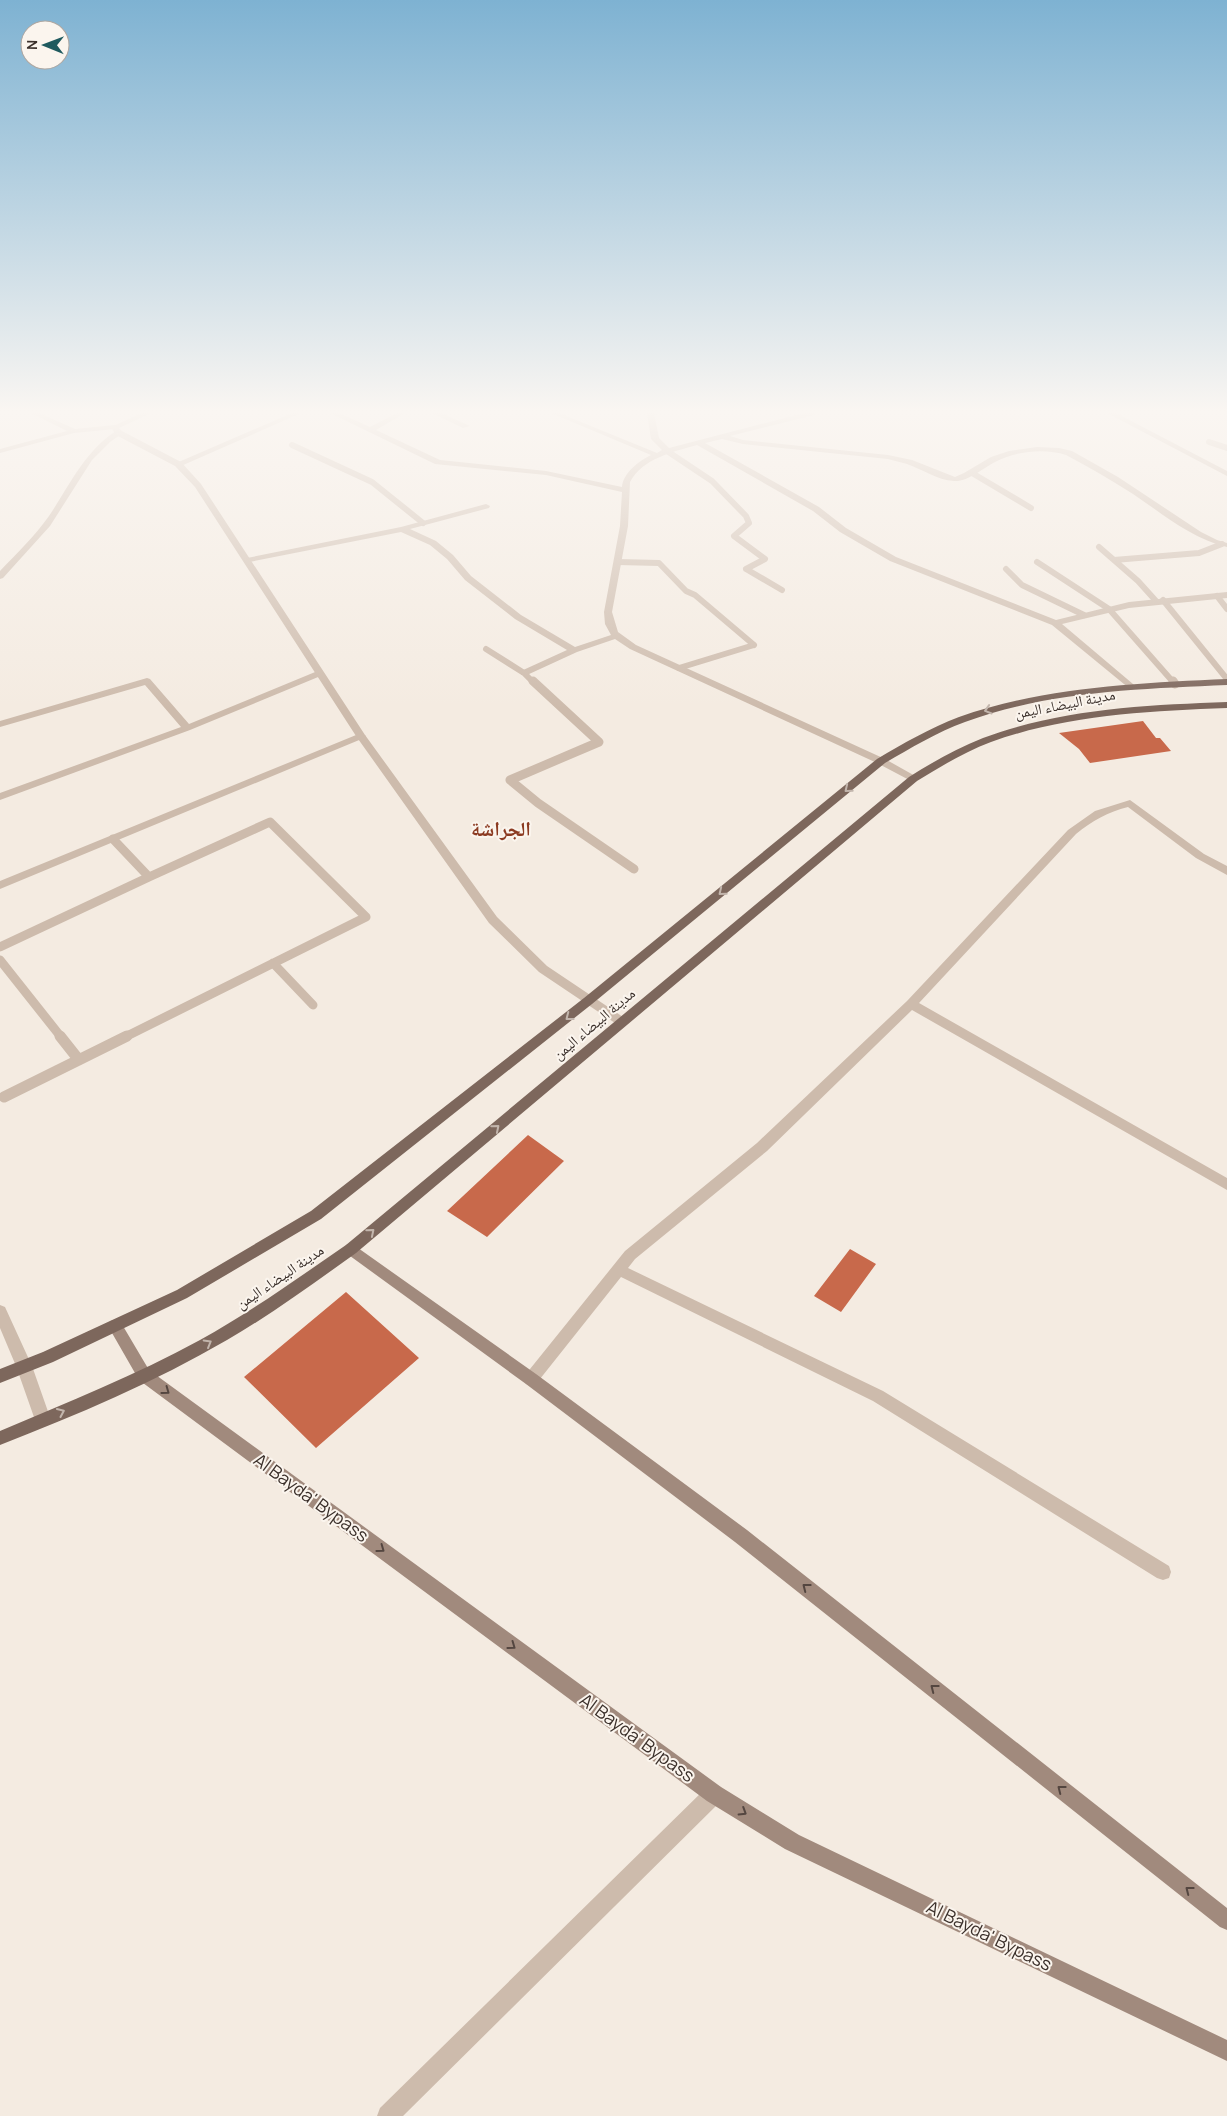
<svg xmlns="http://www.w3.org/2000/svg" width="1227" height="2116" font-family="Manrope,'Noto Naskh Arabic',sans-serif">
  <rect width="100%" height="100%" fill="#f4ebe1"/>
  <path fill="#c8694b" d="M1143,721L1156,738H1160L1171,751L1090,763L1079,749L1059,733Z
    M528,1135L564,1161L487,1237L447,1211Z
    M850,1249L876,1264L841,1312L814,1296Z
    M346,1292L419,1358L316,1448L244,1377Z"/>
  <g fill="none" stroke-linecap="round" stroke-linejoin="round">
    <path stroke="#cdbbac" stroke-width="6" d="M1209,442L1227,448
      M292,445L372,482L423,523
      M667,451L712,481L746,516L749,523L734,536L765,559L746,569L782,590
      M972,473L1031,508
      M1099,547L1138,581L1156,601
      M1114,560L1199,553L1222,544
      M618,562L659,563L686,591L695,595L754,645
      M1037,562L1109,609L1174,683
      M1006,569L1022,585L1084,615
      M1217,596L1227,609
      M1163,600L1227,679
      M486,649L524,673L534,683
      M679,668L754,645"/>
    <path stroke="#cdbbac" stroke-width="9" d="M533,681L599,742L510,780L538,803L634,869
      M1173,681L1175,684
      M0,947L149,877L113,839
      M0,960L61,1037
      M273,963L313,1005
      M125,1037L366,917L270,822L149,877"/>
    <path stroke="#cdbbac" stroke-width="11" d="M60,1036L79,1060
      M4,1097L127,1036"/>
    <path fill="#cdbbac" fill-rule="evenodd" d="M31,413H39L75,429L115,425L119,427L115,429L74,433L0,453V449L67,431Z
      M292,413H301L181,466L174,464Z
      M330,413H339L370,427L397,413H405L376,430L440,460L546,471L622,487C623,473 639,461 651,455L551,413H559L657,453L662,450L651,439L647,413H654L659,438L669,448L804,413H814V415L730,436L743,440L888,455L912,460L955,477L964,473L991,457L1009,451L1037,447L1059,448L1072,451L1118,477L1201,532L1217,540L1227,543V547C1192,539 1163,514 1133,494C1111,480 1089,467 1066,455C1045,448 1015,451 995,462C983,468 968,482 954,481C937,480 922,469 907,464C901,462 894,461 888,459L743,444L722,439L705,443L819,507L846,528L896,557L1056,620L1129,602L1227,592V598L1129,608L1062,624L1133,684L1135,686L1130,689L1052,625L890,561L840,532L813,511L697,445C673,452 643,458 630,482L628,526L612,612L618,632L636,645L885,759L917,777V781L913,782L877,763L630,649L615,639L577,652L527,675H521V671L567,650L515,619L465,580L447,559L430,545L401,532L244,563V559L247,558L401,527L486,504L490,506L489,508L410,529L436,541L453,555L471,576L521,615L575,647L611,635L605,624L604,612L620,526L622,492L546,475L435,464Z
      M432,413H441L470,426L463,428Z
      M1107,413H1116L1227,471V476Z
      M116,431L123,433L110,442L92,460L50,526L3,578L0,579V571C17,553 35,536 49,516C70,485 84,452 116,431Z
      M320,670L323,671V675L190,730L0,800V793L181,727L145,685L0,727V721L147,678L150,679L189,724Z
      M361,733L366,736L364,738L0,889V881Z
      M1130,800L1204,854L1227,866V875L1196,858L1128,807C1108,812 1092,821 1076,834L919,1003L1227,1178V1190L912,1010L767,1151L635,1259L628,1268L883,1391L1169,1566L1171,1572L1169,1578L1163,1580L1157,1578L873,1401L621,1277L536,1384L531,1386L526,1384L523,1379L526,1374L625,1251L757,1143L907,1001L1068,830L1095,811Z
      M0,1305L5,1307L32,1366L51,1420L48,1425L43,1427L38,1425L35,1420L16,1366L0,1328Z"/>
    <path fill="#cdbbac" fill-rule="evenodd" d="M142,413H151L119,428L122,431L181,462L201,484L365,735L497,917L547,966L626,1019L628,1022L626,1025H618L539,972L489,923L356,736L195,487L175,466L116,435L111,427Z
      M714,1785L721,1787L723,1794L721,1801L403,2116H377L380,2108L707,1787Z"/>
    <path fill="#a18a7d" fill-rule="evenodd" d="M351,1243L536,1374L747,1530L1227,1908V1930L1220,1927L735,1542L526,1384L346,1253L344,1249L346,1245Z
      M115,1320L120,1321L149,1370L721,1787L799,1835L1227,2040V2061L785,1849L707,1801L139,1380L108,1326L110,1321Z"/>
    <path fill="#7d675c" fill-rule="evenodd" d="M1227,679V685C1139,689 1049,691 965,722C937,732 911,748 885,763L592,1004L321,1219L187,1298L53,1362L0,1383V1369L43,1352L177,1290L311,1211L584,998L877,759C904,743 930,728 959,717C1045,687 1137,683 1227,679Z
      M1227,702V708C1147,711 1066,715 991,742C964,752 940,767 917,781L356,1253C314,1283 272,1314 227,1340C155,1382 77,1415 0,1445V1431C68,1402 136,1375 200,1340C251,1312 298,1278 346,1245L909,777C933,762 957,748 983,738C1061,709 1145,705 1227,702Z"/>
  </g>
  <defs><path id="oneway-chevron" d="M-2-3.5L2.5 0L-2 3.5" fill="none" stroke-width="1.6" stroke-linecap="round" stroke-linejoin="round" transform="scale(1.25)"/></defs>
  <g stroke="#c2b5ac">
    <use href="#oneway-chevron" transform="translate(988 710) rotate(163)"/>
    <use href="#oneway-chevron" transform="translate(848 789) rotate(141)"/>
    <use href="#oneway-chevron" transform="translate(722 892) rotate(141)"/>
    <use href="#oneway-chevron" transform="translate(569 1017) rotate(142)"/>
    <use href="#oneway-chevron" transform="translate(496 1128) rotate(-40)"/>
    <use href="#oneway-chevron" transform="translate(371 1232) rotate(-40)"/>
    <use href="#oneway-chevron" transform="translate(208 1343) rotate(-30)"/>
    <use href="#oneway-chevron" transform="translate(61 1412) rotate(-24)"/>
  </g>
  <g stroke="#544640">
    <use href="#oneway-chevron" transform="translate(166 1391) rotate(36)"/>
    <use href="#oneway-chevron" transform="translate(381 1549) rotate(36)"/>
    <use href="#oneway-chevron" transform="translate(806 1587) rotate(-142)"/>
    <use href="#oneway-chevron" transform="translate(512 1646) rotate(36)"/>
    <use href="#oneway-chevron" transform="translate(934 1688) rotate(-142)"/>
    <use href="#oneway-chevron" transform="translate(1061 1789) rotate(-142)"/>
    <use href="#oneway-chevron" transform="translate(743 1812) rotate(32)"/>
    <use href="#oneway-chevron" transform="translate(1189 1890) rotate(-142)"/>
  </g>
  <linearGradient id="sky" x2="0" y2="1"><stop stop-color="#7eb2d2"/><stop offset="0.58" stop-color="#faf6f2"/><stop offset="1" stop-color="#faf6f2" stop-opacity="0"/></linearGradient>
  <rect width="1227" height="709" fill="url(#sky)"/>
  <g text-anchor="middle" stroke-width="4" stroke-linejoin="round" paint-order="stroke">
    <g font-size="15" fill="#3b302b" stroke="#fbf5ee">
      <text transform="translate(1065 704) rotate(-11)" y="5">مدينة البيضاء اليمن</text>
      <text transform="translate(594 1024) rotate(-40)" y="5">مدينة البيضاء اليمن</text>
      <text transform="translate(280 1277) rotate(-34)" y="5">مدينة البيضاء اليمن</text>
    </g>
    <g font-size="18" fill="#3b302b" stroke="#fbf5ee">
      <text transform="translate(311 1498) rotate(36)" y="6">Al Bayda' Bypass</text>
      <text transform="translate(637 1738) rotate(36)" y="6">Al Bayda' Bypass</text>
      <text transform="translate(989 1936) rotate(26)" y="6">Al Bayda' Bypass</text>
    </g>
    <g font-size="20" font-weight="bold" fill="#8c3b22" stroke="#fbf5ee">
      <text x="501" y="836">الجراشة</text>
    </g>
  </g>
  <g transform="translate(45 45) rotate(271)"><circle r="24" fill="#fbf5ee" stroke="#aea6a0"/>
  <path d="M0-4L9 19L0 12L-9 19Z" fill="#1f5a5e"/>
  <text y="-8" font-size="14" font-weight="bold" text-anchor="middle" fill="#3b302b">N</text>
  </g>
</svg>
